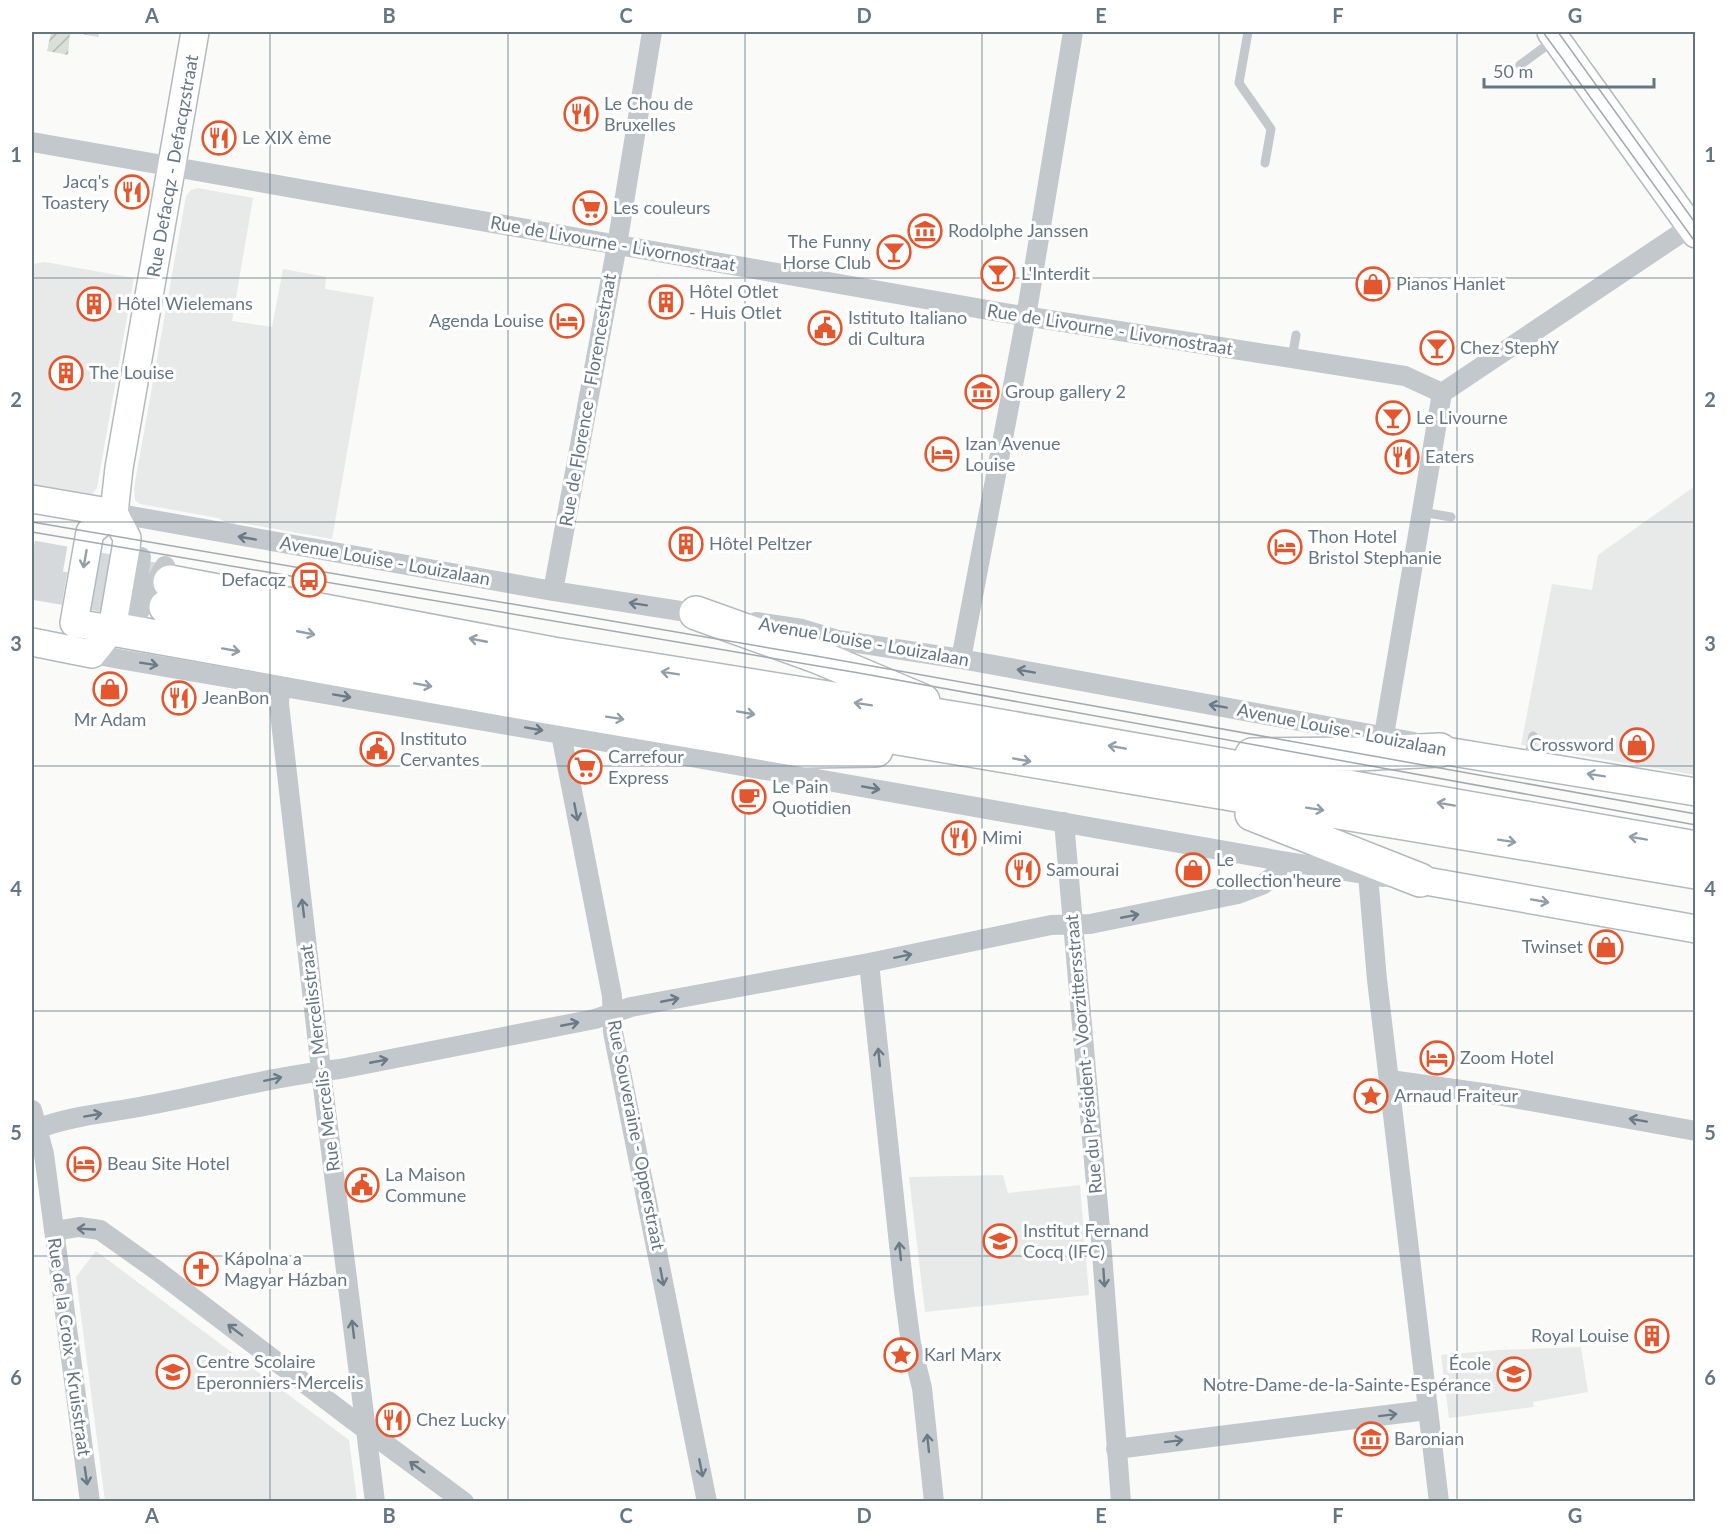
<svg xmlns="http://www.w3.org/2000/svg" width="1727" height="1533" font-family="Lato,sans-serif">
  <defs>
    <pattern id="garden-furrows" width="10" height="10" patternUnits="userSpaceOnUse" patternTransform="scale(1.5)"><rect width="10" height="10" fill="#dadfd7"/><path d="M-1 1l2-2M0 10L10 0M9 11l2-2" fill="none" stroke="#b4b9b4"/></pattern>
  </defs>
  <rect width="100%" height="100%" fill="#fafaf8"/>
  <path fill="#e8e9e9" d="M198,188L253,198L232,321L272,327L283,269L326,277L325,289L374,297L332,539L236,522L234,527L218,518L140,504L135,500L134,488L186,196L191,190Z
    M45,262L134,278L97,488L89,498L32,486V264Z
    M1695,486V775L1521,745L1552,584L1592,590L1598,555Z
    M1003,1175L1008,1193L1080,1185L1089,1295L925,1312L909,1177Z
    M96,1251L349,1440L357,1501H105L76,1277Z
    M1581,1347L1588,1392L1533,1402L1534,1407L1449,1418L1441,1355L1499,1350Z"/>
  <path fill="url(#garden-furrows)" d="M51,32H99L98,37L70,32L68,55L47,51Z"/>
  <g fill="none" stroke-linecap="round" stroke-linejoin="round">
    <path stroke="#d5d9db" stroke-width="33" stroke-dasharray="33 16" stroke-linecap="butt" d="M32,557L154,579
      M32,583L148,603"/>
    <g stroke="#b3babf" stroke-width="30">
      <path id="secondary" d="M1551,32L1696,234
        M32,499L114,513
        M114,513L119,468L195,32
        M112,629L74,623L90,532L114,513
        M32,642L92,654L112,629L126,548L127,538L114,513
        M1440,750L1696,792
        M1420,880L1696,929"/>
    </g>
    <g stroke="#b4b9bd" stroke-width="36">
      <path id="highway" d="M170,582L553,654L971,721L1696,848
        M166,607L559,681L1696,872
        M696,613L816,656L923,701
        M112,629L547,707L806,751L876,750
        M1252,755L1357,754L1440,750
        M1252,814L1420,880"/>
    </g>
    <path stroke="#c3c8cc" stroke-width="9" d="M1248,32L1239,83L1271,129L1265,163
      M1520,65L1554,40
      M1292,359L1296,335
      M1422,512L1451,517
      M1528,761L1533,736"/>
    <path stroke="#c3c8cc" stroke-width="20" d="M32,142L1005,313L1405,376L1442,393
      M1442,393L1696,223
      M114,513L553,591L706,615
      M553,591L617,245L652,32
      M137,615L165,566
      M132,622L141,557
      M756,622L802,629L838,640L961,659L1414,742
      M74,623L92,654L125,660L561,734L1282,861L1384,877
      M961,659L1026,317L1073,32
      M280,686L279,704L323,1087L375,1502
      M561,734L612,996L613,1032L707,1502
      M1384,735L1442,393
      M1064,822L1101,1240L1121,1502
      M1368,875L1377,980L1439,1502
      M869,963L904,1291L911,1344L922,1388L934,1502
      M1390,1080L1497,1095L1696,1131
      M32,1110L44,1154L90,1502
      M37,1129C72,1115 112,1113 149,1105C213,1093 276,1076 340,1069L595,1019L631,1007L869,963L1051,925L1090,924L1238,894L1262,885L1275,875L1282,861
      M54,1231L79,1227L100,1230L159,1272L349,1417L464,1502
      M1116,1449L1427,1410"/>
    <use href="#secondary" stroke="#fff" stroke-width="27"/>
    <use href="#highway" stroke="#fff" stroke-width="33"/>
    <path stroke="#a2aab0" stroke-width="1.5" d="M1543,32L1696,243
      M1558,32L1696,224
      M32,522L816,656L1696,814
      M32,532L859,673L1696,825"/>
  </g>
  <defs><path id="oneway-shaft" d="M-6 0H5M1.5-3L5.5 0L1.5 3" fill="none" stroke-width="1.6" stroke-linecap="round" stroke-linejoin="round" transform="scale(1.5)"/></defs>
  <g stroke="#6a7a87">
    <use href="#oneway-shaft" transform="translate(247 538) rotate(-170)"/>
    <use href="#oneway-shaft" transform="translate(638 604) rotate(-171)"/>
    <use href="#oneway-shaft" transform="translate(149 664) rotate(9)"/>
    <use href="#oneway-shaft" transform="translate(1026 671) rotate(-170)"/>
    <use href="#oneway-shaft" transform="translate(342 696) rotate(10)"/>
    <use href="#oneway-shaft" transform="translate(1218 706) rotate(-170)"/>
    <use href="#oneway-shaft" transform="translate(534 729) rotate(10)"/>
    <use href="#oneway-shaft" transform="translate(871 788) rotate(10)"/>
    <use href="#oneway-shaft" transform="translate(576 812) rotate(79)"/>
    <use href="#oneway-shaft" transform="translate(303 908) rotate(-97)"/>
    <use href="#oneway-shaft" transform="translate(1130 916) rotate(-11)"/>
    <use href="#oneway-shaft" transform="translate(903 956) rotate(-12)"/>
    <use href="#oneway-shaft" transform="translate(670 1000) rotate(-11)"/>
    <use href="#oneway-shaft" transform="translate(570 1024) rotate(-11)"/>
    <use href="#oneway-shaft" transform="translate(879 1057) rotate(-96)"/>
    <use href="#oneway-shaft" transform="translate(379 1061) rotate(-11)"/>
    <use href="#oneway-shaft" transform="translate(273 1079) rotate(-12)"/>
    <use href="#oneway-shaft" transform="translate(93 1115) rotate(-10)"/>
    <use href="#oneway-shaft" transform="translate(1638 1120) rotate(-170)"/>
    <use href="#oneway-shaft" transform="translate(86 1229) rotate(-177)"/>
    <use href="#oneway-shaft" transform="translate(900 1251) rotate(-96)"/>
    <use href="#oneway-shaft" transform="translate(662 1277) rotate(79)"/>
    <use href="#oneway-shaft" transform="translate(1104 1278) rotate(86)"/>
    <use href="#oneway-shaft" transform="translate(353 1329) rotate(-97)"/>
    <use href="#oneway-shaft" transform="translate(235 1330) rotate(-143)"/>
    <use href="#oneway-shaft" transform="translate(1388 1415) rotate(-7)"/>
    <use href="#oneway-shaft" transform="translate(1174 1441) rotate(-7)"/>
    <use href="#oneway-shaft" transform="translate(928 1443) rotate(-96)"/>
    <use href="#oneway-shaft" transform="translate(417 1467) rotate(-144)"/>
    <use href="#oneway-shaft" transform="translate(701 1468) rotate(79)"/>
    <use href="#oneway-shaft" transform="translate(86 1476) rotate(82)"/>
  </g>
  <g stroke="#939fa8">
    <use href="#oneway-shaft" transform="translate(85 559) rotate(100)"/>
    <use href="#oneway-shaft" transform="translate(306 633) rotate(11)"/>
    <use href="#oneway-shaft" transform="translate(478 640) rotate(-169)"/>
    <use href="#oneway-shaft" transform="translate(231 650) rotate(10)"/>
    <use href="#oneway-shaft" transform="translate(670 673) rotate(-171)"/>
    <use href="#oneway-shaft" transform="translate(423 685) rotate(10)"/>
    <use href="#oneway-shaft" transform="translate(863 704) rotate(-171)"/>
    <use href="#oneway-shaft" transform="translate(746 713) rotate(10)"/>
    <use href="#oneway-shaft" transform="translate(615 718) rotate(9)"/>
    <use href="#oneway-shaft" transform="translate(1117 747) rotate(-170)"/>
    <use href="#oneway-shaft" transform="translate(1022 760) rotate(10)"/>
    <use href="#oneway-shaft" transform="translate(1596 775) rotate(-171)"/>
    <use href="#oneway-shaft" transform="translate(1446 804) rotate(-170)"/>
    <use href="#oneway-shaft" transform="translate(1315 809) rotate(9)"/>
    <use href="#oneway-shaft" transform="translate(1638 838) rotate(-170)"/>
    <use href="#oneway-shaft" transform="translate(1507 841) rotate(9)"/>
    <use href="#oneway-shaft" transform="translate(1540 901) rotate(10)"/>
  </g>
  <path fill="none" stroke="#657683" stroke-width="1.5" stroke-opacity="0.55" d="M270,32V1502M508,32V1502M745,32V1502M982,32V1502M1219,32V1502M1457,32V1502M32,278H1696M32,522H1696M32,766H1696M32,1011H1696M32,1256H1696"/>
  <defs>
    <g id="restaurant-ring" transform="scale(1.725)"><circle r="9.5" fill="#fff" stroke="#e4572e" stroke-width="1.5"/><path d="M-5-6h1v4h1v-4h1v4h1v-4h1v5L-1.5 .5V6h-2V.5L-5-1ZM5-6V6H3V1.5H1.5Q1.5-4 5-6Z" fill="#e4572e"/></g>
    <g id="supermarket-ring" transform="scale(1.725)"><circle r="9.5" fill="#fff" stroke="#e4572e" stroke-width="1.5"/><path d="M-6-5.5h2.5l.6 2H6L4.5 2H-2.5L-4.4-4H-6ZM-1.5 3.2a1.3 1.3 0 1 0 .1 0ZM3 3.2a1.3 1.3 0 1 0 .1 0Z" fill="#e4572e"/></g>
    <g id="museum-ring" transform="scale(1.725)"><circle r="9.5" fill="#fff" stroke="#e4572e" stroke-width="1.5"/><path d="M0-6L6-3V-2H-6V-3ZM-5-1h2V3h-2ZM-1-1h2V3h-2ZM3-1h2V3H3ZM-6 4H6V6H-6Z" fill="#e4572e"/></g>
    <g id="bar-ring" transform="scale(1.725)"><circle r="9.5" fill="#fff" stroke="#e4572e" stroke-width="1.5"/><path d="M-6-5H6L.8 .8V4.5H3.5V6h-7V4.5H-.8V.8Z" fill="#e4572e"/></g>
    <g id="shop-ring" transform="scale(1.725)"><circle r="9.5" fill="#fff" stroke="#e4572e" stroke-width="1.5"/><path d="M-5-2.5h2.3a2.7 3.5 0 0 1 5.4 0H5L5.5 6h-11ZM-1.5-2.5h3a1.5 2.3 0 0 0-3 0Z" fill="#e4572e"/></g>
    <g id="building-ring" transform="scale(1.725)"><circle r="9.5" fill="#fff" stroke="#e4572e" stroke-width="1.5"/><path d="M-4-6H4V6H1V3H-1V6H-4ZM-2.5-4.3h1.7v1.8h-1.7ZM.8-4.3h1.7v1.8H.8ZM-2.5-1h1.7V.8h-1.7ZM.8-1h1.7V.8H.8Z" fill="#e4572e"/></g>
    <g id="hotel-ring" transform="scale(1.725)"><circle r="9.5" fill="#fff" stroke="#e4572e" stroke-width="1.5"/><path d="M-6-4.5h1.5V1H6V5H4.5V3h-9V5H-6ZM-4 0a1.8 1.8 0 1 1 3.6 0ZM.5 0V-2.5h3Q6-2.5 6 0Z" fill="#e4572e"/></g>
    <g id="civic-ring" transform="scale(1.725)"><circle r="9.5" fill="#fff" stroke="#e4572e" stroke-width="1.5"/><path d="M-.6-6.5H3V-4.5H.6V-3L4-1V1h2V6H-6V1h2V-1L-.6-3ZM-1.2 2.5V6h2.4V2.5Z" fill="#e4572e"/></g>
    <g id="bus-ring" transform="scale(1.725)"><circle r="9.5" fill="#fff" stroke="#e4572e" stroke-width="1.5"/><path d="M-5-6H5V4H4V6H2V4H-2V6H-4V4H-5ZM-3.5-4V0h7V-4ZM-3.5 1.2v1.5H-2V1.2ZM2 1.2v1.5H3.5V1.2Z" fill="#e4572e"/></g>
    <g id="cafe-ring" transform="scale(1.725)"><circle r="9.5" fill="#fff" stroke="#e4572e" stroke-width="1.5"/><path d="M-5.5-4.5H6V0H3Q3 3.5 0 3.5H-2.5Q-5.5 3.5-5.5 0ZM3-3.2v2h1.7v-2ZM-6 4.5H4V6H-6Z" fill="#e4572e"/></g>
    <g id="sight-ring" transform="scale(1.725)"><circle r="9.5" fill="#fff" stroke="#e4572e" stroke-width="1.5"/><path d="M0-6L1.8-2.2L6-1.7L2.9 1.2L3.7 5.4L0 3.3L-3.7 5.4L-2.9 1.2L-6-1.7L-1.8-2.2Z" fill="#e4572e"/></g>
    <g id="school-ring" transform="scale(1.725)"><circle r="9.5" fill="#fff" stroke="#e4572e" stroke-width="1.5"/><path d="M0-5L7-2L0 1L-7-2ZM-4 1L0 2.5L4 1V4Q0 6-4 4Z" fill="#e4572e"/></g>
    <g id="church-ring" transform="scale(1.725)"><circle r="9.5" fill="#fff" stroke="#e4572e" stroke-width="1.5"/><path d="M-1.2-6h2.4v3.5h3.3v2.4h-3.3V6h-2.4V-.1h-3.3v-2.4h3.3Z" fill="#e4572e"/></g>
  </defs>
  <g fill-rule="evenodd">
    <use href="#restaurant-ring" x="581" y="114"/>
    <use href="#restaurant-ring" x="219" y="138"/>
    <use href="#restaurant-ring" x="132" y="192"/>
    <use href="#supermarket-ring" x="590" y="208"/>
    <use href="#museum-ring" x="925" y="231"/>
    <use href="#bar-ring" x="894" y="252"/>
    <use href="#bar-ring" x="998" y="274"/>
    <use href="#shop-ring" x="1373" y="284"/>
    <use href="#building-ring" x="666" y="302"/>
    <use href="#building-ring" x="94" y="304"/>
    <use href="#hotel-ring" x="567" y="321"/>
    <use href="#civic-ring" x="825" y="328"/>
    <use href="#bar-ring" x="1437" y="348"/>
    <use href="#building-ring" x="66" y="373"/>
    <use href="#museum-ring" x="982" y="392"/>
    <use href="#bar-ring" x="1393" y="418"/>
    <use href="#hotel-ring" x="942" y="454"/>
    <use href="#restaurant-ring" x="1402" y="457"/>
    <use href="#building-ring" x="686" y="544"/>
    <use href="#hotel-ring" x="1285" y="547"/>
    <use href="#bus-ring" x="309" y="580"/>
    <use href="#shop-ring" x="110" y="689"/>
    <use href="#restaurant-ring" x="179" y="698"/>
    <use href="#shop-ring" x="1637" y="745"/>
    <use href="#civic-ring" x="377" y="749"/>
    <use href="#supermarket-ring" x="585" y="767"/>
    <use href="#cafe-ring" x="749" y="797"/>
    <use href="#restaurant-ring" x="959" y="838"/>
    <use href="#restaurant-ring" x="1023" y="870"/>
    <use href="#shop-ring" x="1193" y="870"/>
    <use href="#shop-ring" x="1606" y="947"/>
    <use href="#hotel-ring" x="1437" y="1058"/>
    <use href="#sight-ring" x="1371" y="1096"/>
    <use href="#hotel-ring" x="84" y="1164"/>
    <use href="#civic-ring" x="362" y="1185"/>
    <use href="#school-ring" x="1000" y="1241"/>
    <use href="#church-ring" x="201" y="1269"/>
    <use href="#building-ring" x="1652" y="1336"/>
    <use href="#sight-ring" x="901" y="1355"/>
    <use href="#school-ring" x="173" y="1372"/>
    <use href="#school-ring" x="1514" y="1374"/>
    <use href="#restaurant-ring" x="393" y="1420"/>
    <use href="#museum-ring" x="1371" y="1439"/>
  </g>
  <g text-anchor="middle" stroke-width="6" stroke-linejoin="round" paint-order="stroke">
    <g font-size="18" fill="#657683" stroke="#fff" text-anchor="start">
      <text x="604" y="110">Le Chou de<tspan x="604" dy="21">Bruxelles</tspan></text>
      <text x="242" y="144">Le XIX ème</text>
      <text x="109" y="188" text-anchor="end">Jacq's<tspan x="109" dy="21">Toastery</tspan></text>
      <text x="613" y="214">Les couleurs</text>
      <text x="948" y="237">Rodolphe Janssen</text>
      <text x="871" y="248" text-anchor="end">The Funny<tspan x="871" dy="21">Horse Club</tspan></text>
      <text x="1021" y="280">L'Interdit</text>
      <text x="1396" y="290">Pianos Hanlet</text>
      <text x="689" y="298">Hôtel Otlet<tspan x="689" dy="21">- Huis Otlet</tspan></text>
      <text x="117" y="310">Hôtel Wielemans</text>
      <text x="848" y="324">Istituto Italiano<tspan x="848" dy="21">di Cultura</tspan></text>
      <text x="544" y="327" text-anchor="end">Agenda Louise</text>
      <text x="1460" y="354">Chez StephY</text>
      <text x="89" y="379">The Louise</text>
      <text x="1005" y="398">Group gallery 2</text>
      <text x="1416" y="424">Le Livourne</text>
      <text x="965" y="450">Izan Avenue<tspan x="965" dy="21">Louise</tspan></text>
      <text x="1425" y="463">Eaters</text>
      <text x="1308" y="543">Thon Hotel<tspan x="1308" dy="21">Bristol Stephanie</tspan></text>
      <text x="709" y="550">Hôtel Peltzer</text>
      <text x="286" y="586" text-anchor="end">Defacqz</text>
      <text x="202" y="704">JeanBon</text>
      <text x="110" y="726" text-anchor="middle">Mr Adam</text>
      <text x="400" y="745">Instituto<tspan x="400" dy="21">Cervantes</tspan></text>
      <text x="1614" y="751" text-anchor="end">Crossword</text>
      <text x="608" y="763">Carrefour<tspan x="608" dy="21">Express</tspan></text>
      <text x="772" y="793">Le Pain<tspan x="772" dy="21">Quotidien</tspan></text>
      <text x="982" y="844">Mimi</text>
      <text x="1216" y="866">Le<tspan x="1216" dy="21">collection'heure</tspan></text>
      <text x="1046" y="876">Samourai</text>
      <text x="1583" y="953" text-anchor="end">Twinset</text>
      <text x="1460" y="1064">Zoom Hotel</text>
      <text x="1394" y="1102">Arnaud Fraiteur</text>
      <text x="107" y="1170">Beau Site Hotel</text>
      <text x="385" y="1181">La Maison<tspan x="385" dy="21">Commune</tspan></text>
      <text x="1023" y="1237">Institut Fernand<tspan x="1023" dy="21">Cocq (IFC)</tspan></text>
      <text x="224" y="1265">Kápolna a<tspan x="224" dy="21">Magyar Házban</tspan></text>
      <text x="1629" y="1342" text-anchor="end">Royal Louise</text>
      <text x="924" y="1361">Karl Marx</text>
      <text x="196" y="1368">Centre Scolaire<tspan x="196" dy="21">Eperonniers-Mercelis</tspan></text>
      <text x="1491" y="1370" text-anchor="end">École<tspan x="1491" dy="21">Notre-Dame-de-la-Sainte-Espérance</tspan></text>
      <text x="416" y="1426">Chez Lucky</text>
      <text x="1394" y="1445">Baronian</text>
    </g>
    <g font-size="18" fill="#657683" stroke="#fff">
      <text transform="translate(173 166) rotate(-80)" y="6">Rue Defacqz - Defacqzstraat</text>
      <text transform="translate(613 244) rotate(10)" y="6">Rue de Livourne - Livornostraat</text>
      <text transform="translate(1110 330) rotate(9)" y="6">Rue de Livourne - Livornostraat</text>
      <text transform="translate(588 400) rotate(-80)" y="6">Rue de Florence - Florencestraat</text>
      <text transform="translate(385 561) rotate(10)" y="6">Avenue Louise - Louizalaan</text>
      <text transform="translate(864 642) rotate(10)" y="6">Avenue Louise - Louizalaan</text>
      <text transform="translate(1342 730) rotate(11)" y="6">Avenue Louise - Louizalaan</text>
      <text transform="translate(1084 1054) rotate(-95)" y="6">Rue du Président - Voorzittersstraat</text>
      <text transform="translate(320 1058) rotate(-97)" y="6">Rue Mercelis - Mercelisstraat</text>
      <text transform="translate(636 1135) rotate(79)" y="6">Rue Souveraine - Opperstraat</text>
      <text transform="translate(69 1347) rotate(82)" y="6">Rue de la Croix - Kruisstraat</text>
    </g>
  </g>
  <rect width="1727" height="1533" fill="none" stroke="#ffffff" stroke-width="66"/>
  <path d="M1484 78v9h170v-9" fill="none" stroke="#657683" stroke-width="3"/>
  <text x="1493" y="78" font-size="18" fill="#657683" stroke="#ffffff" stroke-width="4.5" paint-order="stroke">50 m</text>
  <rect x="33" y="33" width="1661" height="1467" fill="none" stroke="#657683" stroke-width="2"/>
  <g font-size="20" text-anchor="middle" font-weight="bold" fill="#657683">
    <text x="152" y="23">A</text>
    <text x="389" y="23">B</text>
    <text x="626" y="23">C</text>
    <text x="864" y="23">D</text>
    <text x="1101" y="23">E</text>
    <text x="1338" y="23">F</text>
    <text x="1575" y="23">G</text>
    <text x="16" y="162">1</text>
    <text x="1710" y="162">1</text>
    <text x="16" y="407">2</text>
    <text x="1710" y="407">2</text>
    <text x="16" y="651">3</text>
    <text x="1710" y="651">3</text>
    <text x="16" y="896">4</text>
    <text x="1710" y="896">4</text>
    <text x="16" y="1140">5</text>
    <text x="1710" y="1140">5</text>
    <text x="16" y="1385">6</text>
    <text x="1710" y="1385">6</text>
    <text x="152" y="1523">A</text>
    <text x="389" y="1523">B</text>
    <text x="626" y="1523">C</text>
    <text x="864" y="1523">D</text>
    <text x="1101" y="1523">E</text>
    <text x="1338" y="1523">F</text>
    <text x="1575" y="1523">G</text>
  </g>
</svg>
